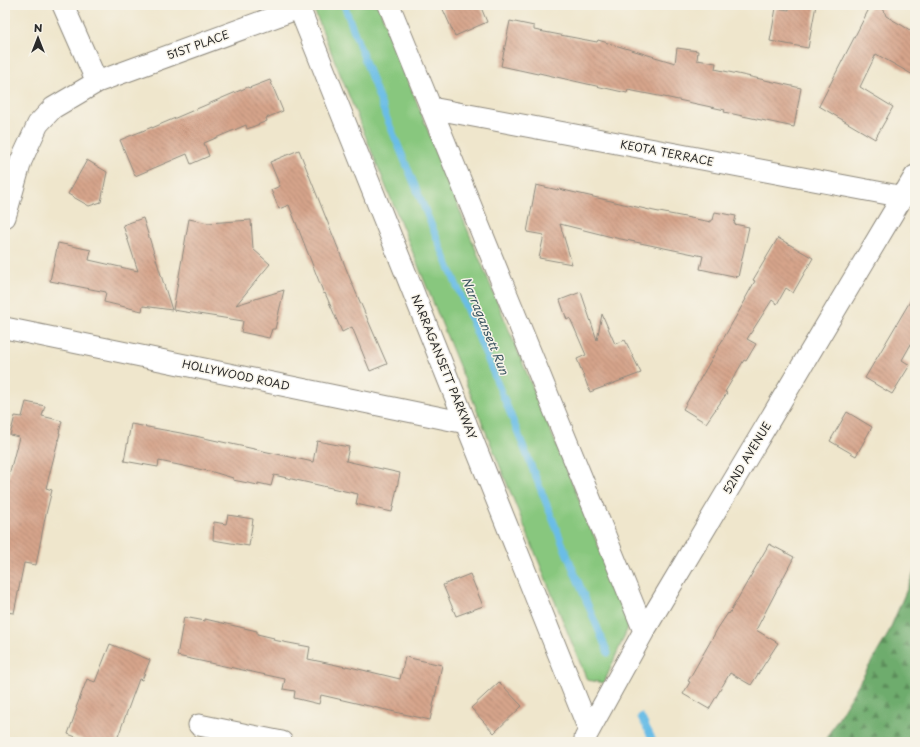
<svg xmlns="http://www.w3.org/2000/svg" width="920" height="747" font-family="'Playpen Sans',sans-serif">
  <defs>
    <pattern id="forest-firs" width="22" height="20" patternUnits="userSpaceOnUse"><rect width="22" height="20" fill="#6eac6d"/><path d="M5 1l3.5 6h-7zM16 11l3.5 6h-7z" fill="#5b8c5a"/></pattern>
    <pattern id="building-back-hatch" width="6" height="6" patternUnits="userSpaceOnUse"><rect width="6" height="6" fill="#d6a48b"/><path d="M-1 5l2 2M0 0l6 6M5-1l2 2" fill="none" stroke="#ae8672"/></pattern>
  </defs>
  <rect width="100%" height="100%" fill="#f7f3e8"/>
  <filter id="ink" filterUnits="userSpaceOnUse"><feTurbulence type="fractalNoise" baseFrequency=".025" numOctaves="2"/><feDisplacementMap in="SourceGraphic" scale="8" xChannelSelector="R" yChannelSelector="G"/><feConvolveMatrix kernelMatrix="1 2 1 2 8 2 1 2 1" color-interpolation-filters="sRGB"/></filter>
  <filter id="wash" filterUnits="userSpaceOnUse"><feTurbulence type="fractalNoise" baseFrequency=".012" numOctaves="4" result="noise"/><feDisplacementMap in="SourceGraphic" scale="16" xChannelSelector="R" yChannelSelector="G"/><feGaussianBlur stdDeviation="0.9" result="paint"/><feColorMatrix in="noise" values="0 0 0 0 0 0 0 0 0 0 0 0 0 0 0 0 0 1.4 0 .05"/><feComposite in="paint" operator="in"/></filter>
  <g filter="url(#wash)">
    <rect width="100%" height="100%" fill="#efe6cc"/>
    <path fill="url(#forest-firs)" stroke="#4c6c4c" d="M915,570V742H824L887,636Z"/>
    <path fill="#88c77e" stroke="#5a7954" d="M312,5H378L466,226L630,623L604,683L587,680Z"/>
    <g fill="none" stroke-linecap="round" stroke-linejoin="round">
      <path stroke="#6abde6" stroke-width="7" d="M344,5L385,114L510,413L563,545L608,653
        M641,717L654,742"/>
    </g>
    <g id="blocks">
      <path fill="url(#building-back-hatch)" d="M441,5H480L487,22L455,36Z
        M789,5H816L808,48L770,41L776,8L789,10Z
        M871,5H882L886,16L915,33V76L876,54L860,87L893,107L875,139L819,106Z
        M510,21L534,26V30L597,42L598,40L675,63L677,48L698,51L697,60L716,63L715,69L801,88L794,127L724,112L725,110L669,98L628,90L627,93L539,73L538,74L501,66Z
        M270,80L283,111L266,118L267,121L247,129L246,125L204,143L209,156L191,164L187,154L135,176L120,140L152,127V128L248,87L249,88Z
        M299,150L351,281L387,364L370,371L352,327L342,332L325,293L324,294L289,205L279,209L271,190L280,186L270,162Z
        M87,160L107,172L101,202L89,206L68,194Z
        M536,185L558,190L559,189L654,211L711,222V220H713L715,212L736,216L734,224L749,227L738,277L700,269L703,256L616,238L560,224L572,264L539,258L544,235L527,232Z
        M143,218L172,310L143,306L142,311L104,302L106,292L50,281L58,243L91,250L89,260L138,271L123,225Z
        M189,219L208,223L251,220L253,249L270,264L236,305L284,290L275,329H272L269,338L241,332L243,321L173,310Z
        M778,238L813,258L793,293L786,288L777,304L772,300L747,339L756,344L746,361L744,360L725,392L727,393L706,423L683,409L746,299H745L755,281L753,280Z
        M581,292L597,340L602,314L615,344L625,340L641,373L590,392L577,359L586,355L570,318L567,320L560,300Z
        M915,293V337L902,360L910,365L892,394L865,378Z
        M26,402L45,406L42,416L62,421L59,433H60L46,488L52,490L45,518L36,565L24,563L14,613L5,612V478L8,479L19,437L10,435L15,416L22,417Z
        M847,412L872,427L856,456L830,441Z
        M131,424L186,434L313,462L317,441L349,447L346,461L400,473L392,512L356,504L358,494L274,475L271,486L258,483V485L233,480V478L213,472L159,461L158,467L124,461Z
        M228,515L253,519L249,546L213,540L214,522L226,524Z
        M769,544L794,557L756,630L778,643L751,685L730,673L709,709L683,694L690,682L688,681L718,628L728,613L729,614Z
        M470,574L483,606L456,616L443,585Z
        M184,617L205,621V619L257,631V634L274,638L273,640L310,647L308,659L346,667V666L400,679L405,657L442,665L430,720L321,695L319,704L294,698L295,691L283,689L285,679L177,656Z
        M110,644L150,660L142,680L139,679L116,742H89L68,734L77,709L76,708L87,679L95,682Z
        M499,682L522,706L494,733L471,708Z"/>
    </g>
  </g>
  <g filter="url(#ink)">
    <use href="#blocks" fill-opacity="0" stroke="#8d887c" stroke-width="1"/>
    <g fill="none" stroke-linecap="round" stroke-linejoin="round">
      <g stroke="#8d887c" stroke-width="23">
        <path id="minor" d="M63,5L97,82
          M298,5L589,730
          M389,5L644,631
          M431,108L904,197
          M5,217L21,161L38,124L53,108L97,82L299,8
          M5,328L466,423
          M199,725L282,742
          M585,738L644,631L915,176"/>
      </g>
      <use href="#minor" stroke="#fff" stroke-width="21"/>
    </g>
  </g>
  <g text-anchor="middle" stroke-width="3" stroke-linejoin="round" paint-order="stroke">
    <g font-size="11" fill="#2b2b2b" stroke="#f7f3e8">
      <text transform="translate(198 45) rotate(-20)" y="4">51ST PLACE</text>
      <text transform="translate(667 153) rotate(11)" y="4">KEOTA TERRACE</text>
      <text transform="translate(444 367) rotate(68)" y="4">NARRAGANSETT PARKWAY</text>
      <text transform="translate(236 375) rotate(12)" y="4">HOLLYWOOD ROAD</text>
      <text transform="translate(747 458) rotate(-59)" y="4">52ND AVENUE</text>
    </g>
    <g font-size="12" font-style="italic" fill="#3e5763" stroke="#f7f3e8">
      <text transform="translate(485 326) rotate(68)" y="4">Narragansett Run</text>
    </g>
  </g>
  <rect width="920" height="747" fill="none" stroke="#f7f3e8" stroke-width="20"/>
  <g transform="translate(38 38)" stroke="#f7f3e8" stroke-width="3" paint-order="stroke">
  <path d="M0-3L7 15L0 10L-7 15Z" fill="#2b2b2b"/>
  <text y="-6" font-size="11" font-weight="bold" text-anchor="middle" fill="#2b2b2b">N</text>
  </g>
</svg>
